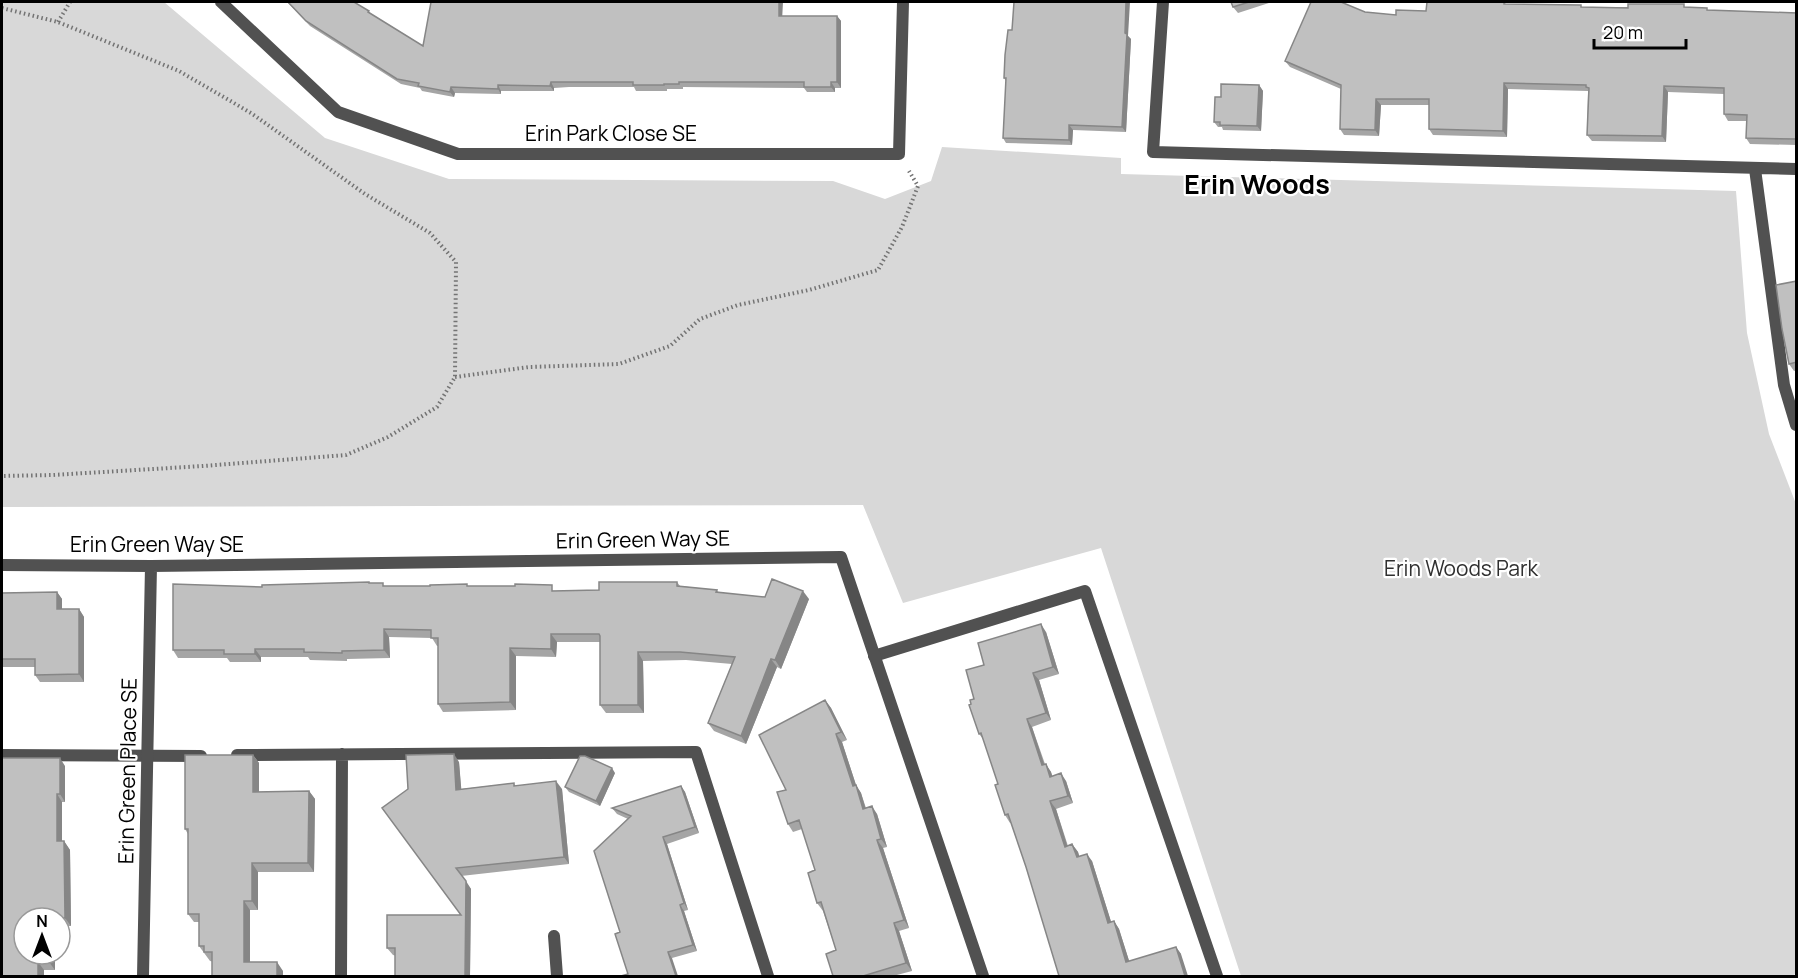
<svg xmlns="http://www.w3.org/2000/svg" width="1798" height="978" font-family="Manrope,sans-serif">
  <rect width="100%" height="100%" fill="#fff"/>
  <path fill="#d8d8d8" d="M2,2H164L325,138L449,179L833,181L885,199L931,181L942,147L1121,158V174L1736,191L1747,333L1769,434L1796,504V973L1793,976H1241L1101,548L903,603L863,505L2,507Z"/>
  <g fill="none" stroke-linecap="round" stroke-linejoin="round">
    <path stroke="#737373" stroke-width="4" stroke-dasharray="1.5 3" stroke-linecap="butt" d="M2,8L58,22L179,71L251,113L365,194L430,233L456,262L455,377L437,407L388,437L346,455L203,466L53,475L2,476
      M58,22L70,2
      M455,377L529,367L619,364L670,346L700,319L738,305L809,290L878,270L902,227L918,186L909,171"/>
    <path stroke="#515151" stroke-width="12" d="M1163,2L1153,152L1796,169
      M1755,169L1784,385L1796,425
      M874,656L1085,591L1217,976
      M2,755L201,756
      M237,755L696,752L768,976
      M341,976L342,754"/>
    <path stroke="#515151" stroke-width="12" d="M221,2L338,112L458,154H899L903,2
      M2,565L151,566L841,557L983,976
      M554,936L557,976
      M143,976L151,566"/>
  </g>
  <path fill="#a5a5a5" d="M287,2H354L371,14L423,46L782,16H837L841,21V88H835V92H807L804,88L683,87V89H667V91H636L634,87H569L554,88V91H501V94L455,93L454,97L422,91L420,88L401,84L310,26Z
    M1231,2H1272L1238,13L1233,7Z
    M1504,2L1506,4L1583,7H1686L1708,10L1797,13V145L1750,144L1746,138L1747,121H1728L1724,114V94L1668,92L1666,142L1592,141L1587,135L1588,91L1508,89L1507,137L1433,135L1429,129V105H1381L1379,136L1344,135L1340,129L1341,89L1290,67L1285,61L1365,12L1396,15Z
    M1128,36L1131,39L1126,132L1073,130L1072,145L1006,143L1003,138L1006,81L1004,78Z
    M1259,85L1263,91L1261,131L1223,130L1222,127H1218L1214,122L1221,97Z
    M1797,281V370L1794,371L1789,364Z
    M677,582L680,586L717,590L719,593L765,597L809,599L781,669L777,667L746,744L714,731L708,723L732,664L686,660L643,661L644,713H606L600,705V642H557L556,657L516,656V710L443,712L438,704V646H437L432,638L389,637L390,658L347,659V661L310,660L308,657H261V662H230L227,658H178L173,650L262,587L370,583L385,586H468L556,591L599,590Z
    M57,592L62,599V609H79L84,617V682H40L35,675V667H2V593Z
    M1046,632L1059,674L1039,680L1051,720L1032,727L1045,764L1051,772L1052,776L1066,781L1073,803L1056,809L1068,846L1072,844L1078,852L1079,856L1092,861L1111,922L1114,921L1119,929L1129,961L1176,947L1181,954L1059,976L1026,867L1011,823H1010L1005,815L998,784L984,740L979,734L971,704L974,699L984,665Z
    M825,700L831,708L847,740L842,742L856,785L861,793L866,808L877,814L887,847L883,848L909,928L899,931L912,971L893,976H833L836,950L823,911L817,903L815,870L802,829L793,832L788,824L786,790Z
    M253,755L259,763V792L309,791L315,799L314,872H258V910H250V962L283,971V976L210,961L199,946V922H194L188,914V834L185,829Z
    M459,762L461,789L514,783L515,786L562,789L569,864L461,876L471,889L470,976L393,955L387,948L461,915L408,789Z
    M65,766V802H62V841H64L70,850L71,926H68V929H60V918H24L55,954V970H44V976H2Z
    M615,773L600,806L569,792L565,787Z
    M681,786L685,792L699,833L667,844L688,910L684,911L697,951L672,958L620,932L628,819L617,814L612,808Z"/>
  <path fill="#868686" d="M779,2H783L782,21L779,16Z
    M1126,2H1130L1128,36L1131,39L1126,132L1122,127Z
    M837,16L841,21V88L837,82Z
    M551,82L554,88V91L550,86Z
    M831,82L835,88V92L831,87Z
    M1504,83L1508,89L1507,137L1503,131Z
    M498,85L501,91V94L498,89Z
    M1259,85L1263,91L1261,131L1257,126Z
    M1664,86L1668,92L1666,142L1662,136Z
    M451,87L455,93L454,97L450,92Z
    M1376,99L1381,105L1379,136L1375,130Z
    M1069,125L1073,130L1072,145L1069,140Z
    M803,591L809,599L781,669L775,660Z
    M57,592L62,599V617L57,609Z
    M79,609L84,617V682L79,674Z
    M1041,624L1046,632L1059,674L1053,667Z
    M384,629L389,637L390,658L384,650Z
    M551,634L557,642L556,657L551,649Z
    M510,648L516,656V710L510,702Z
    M255,649L261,657V662L255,654Z
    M638,652L643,661L644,713L638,705Z
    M771,659L777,667L746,744L741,736Z
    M1033,673L1039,680L1051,720L1046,713Z
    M825,700L831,708L847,740L841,732Z
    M1027,719L1032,727L1047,773L1042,765Z
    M836,734L842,742L856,785L861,793L868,817L863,809L853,786Z
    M454,754L459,762L462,797L456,790Z
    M253,755L259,763V800L253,792Z
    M60,758L65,766V802L60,794Z
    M1046,764L1051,772L1055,784L1050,777Z
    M612,768L615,773L600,806L596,801Z
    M1061,773L1066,781L1073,803L1068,796Z
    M556,781L562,789L569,864L564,857Z
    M681,786L685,792L699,833L695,827Z
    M309,791L315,799L314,872L308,863Z
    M57,794L62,802V850L57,841Z
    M1050,801L1056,809L1070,855L1065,847Z
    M872,806L877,814L887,847L881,839Z
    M663,837L667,844L688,910L684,903Z
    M877,840L883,848L909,928L904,920Z
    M64,841L70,850L71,926L65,918Z
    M1072,844L1078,852L1082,865L1077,857Z
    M1087,854L1092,861L1114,931L1108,923Z
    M252,863L258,872V910L252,901Z
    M466,881L471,889L470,976H465Z
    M244,901L250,910V971L244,962Z
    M680,905L684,911L697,951L693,945Z
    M62,918L68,926V929L62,921Z
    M1114,921L1119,929L1132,970L1126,962Z
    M894,923L899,931L912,971L906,963Z
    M1176,947L1181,954L1188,976H1185Z
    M668,952L672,958L678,976H676Z
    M49,954H55V970L49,962Z
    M38,962L44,970V976H38Z
    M277,962L283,971V976H277Z"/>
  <path fill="#c0c0c0" stroke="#868686" stroke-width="1.5" d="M288,2H354L369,11L368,12L423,46L431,2H779V16H837V82H831V87H804V82H679V84H664V85H633V82H551L550,86L498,85V89L451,87L450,92L418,86L419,83L397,79L306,21Z
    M1014,2H1126L1125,33L1127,34L1122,127L1069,125V140L1003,138L1006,78H1004L1005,55L1008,30H1012Z
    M1231,2H1249L1233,7Z
    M1311,2H1341L1365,12L1396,15V10L1426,11L1427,2H1504V4L1581,5V7L1628,8V4H1684V7L1707,8V10L1797,13V139L1746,138L1747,115L1724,114V88L1664,86L1662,136L1587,135L1589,88L1586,87V85L1504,83L1503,131L1429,129V99H1376L1375,130L1340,129L1341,85L1285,61Z
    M1221,84L1259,85L1257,126L1220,125V122H1214L1215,97H1221Z
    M1797,281V362L1789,364L1782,329L1776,285Z
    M772,579L803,591L775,660L771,659L741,736L708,723L735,657L680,652H638V705H600V636L599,634H551V649L510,648V702L438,704V638H431V630L384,629V650L342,651V653L304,652V649H255V654H224V650H173V584L262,587V585L369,582V583H383V586H430V585L467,584V586H515V584L552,585V591L599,590V582H677V586L717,590L716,592L765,597Z
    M57,592V609H79V674L35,675V659H2V593Z
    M1041,624L1053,667L1033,673L1046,713L1027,719L1042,765L1046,764L1050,777L1061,773L1068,796L1050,801L1065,847L1072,844L1077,857L1087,854L1108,923L1114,921L1126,962L1176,947L1185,976H1059L1026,867L1008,814L1005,815L995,785L998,784L981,733L979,734L969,705L971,704L970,700L974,699L966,670L984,665L978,643Z
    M825,700L841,732L836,734L853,786L856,785L863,809L872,806L881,839L877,840L904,920L894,923L906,963L863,976H833L826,954L836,950L821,902L817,903L808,873L815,870L799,820L788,824L777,792L786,790L759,735Z
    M454,754L456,790L514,783V786L556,781L564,857L456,868L466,881L465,976H395V948H387V915H461L382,808L408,789L406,755Z
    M185,755H253V792L309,791L308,863H252V901H244V962H277V976H212V952H204V946H199V914H188V829H185Z
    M580,756H585L612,768L596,801L565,787Z
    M2,758H60V794H57V841H64L65,918H62V921H60V918H24V954H49V962H38V976H2Z
    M681,786L695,827L663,837L684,903L680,905L693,945L668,952L676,976H621L628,974L615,934L620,932L594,851L631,816L612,808Z"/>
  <g text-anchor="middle" stroke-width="4.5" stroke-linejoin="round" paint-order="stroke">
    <g font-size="21" fill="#000" stroke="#fff">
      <text x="611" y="141">Erin Park Close SE</text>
      <text transform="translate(643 540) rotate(-1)" y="7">Erin Green Way SE</text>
      <text x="157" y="552">Erin Green Way SE</text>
      <text transform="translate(128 771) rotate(-89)" y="7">Erin Green Place SE</text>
    </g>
    <g font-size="21" fill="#2f2f2f" stroke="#fff">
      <text x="1461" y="576">Erin Woods Park</text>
    </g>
    <g font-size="27" font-weight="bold" fill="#000" stroke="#fff">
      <text x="1257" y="194">Erin Woods</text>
    </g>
  </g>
  <rect width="1798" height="978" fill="none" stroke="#000000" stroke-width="6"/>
  <g transform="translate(42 936)"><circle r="28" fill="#ffffff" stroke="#999999" stroke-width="1.5"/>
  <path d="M0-4.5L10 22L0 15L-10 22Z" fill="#000000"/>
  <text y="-9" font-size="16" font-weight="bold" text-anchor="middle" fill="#000000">N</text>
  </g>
  <path d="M1594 39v9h92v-9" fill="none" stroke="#000000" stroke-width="3"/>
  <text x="1603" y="39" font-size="18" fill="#000000" stroke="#ffffff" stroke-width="4.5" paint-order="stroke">20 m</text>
</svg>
